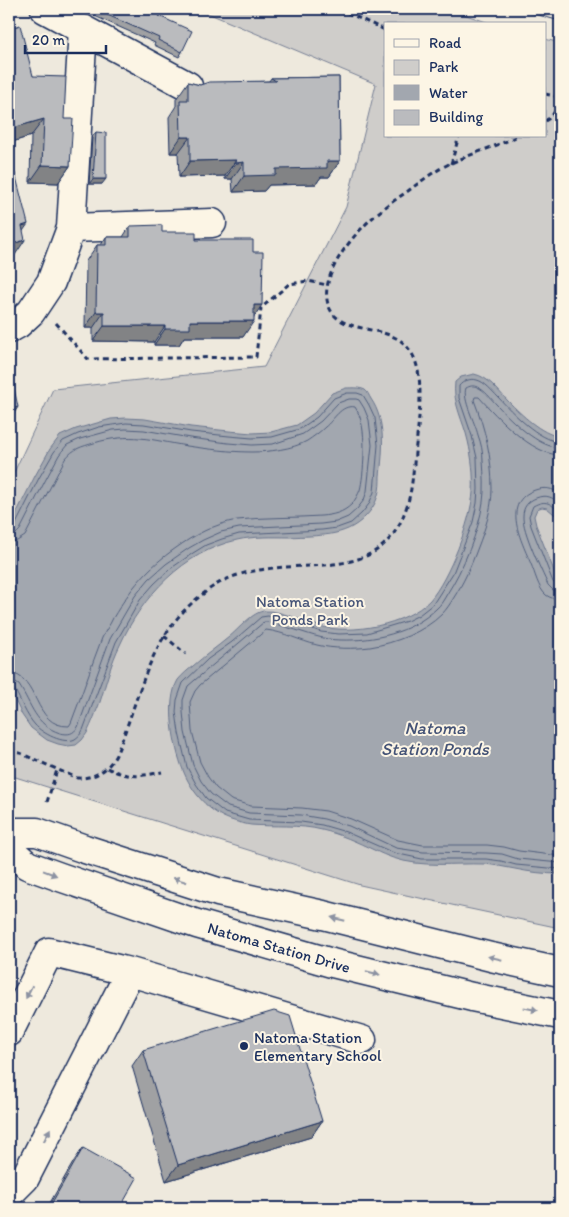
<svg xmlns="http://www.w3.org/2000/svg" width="569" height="1217" font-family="Itim,sans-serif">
  <rect width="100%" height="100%" fill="#eee9dd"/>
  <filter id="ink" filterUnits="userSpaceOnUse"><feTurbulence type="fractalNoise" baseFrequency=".02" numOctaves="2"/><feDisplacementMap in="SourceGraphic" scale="10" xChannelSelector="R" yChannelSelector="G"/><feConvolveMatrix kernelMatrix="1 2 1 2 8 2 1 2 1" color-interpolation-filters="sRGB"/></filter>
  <g filter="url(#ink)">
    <path fill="#cfcdca" stroke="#757e94" d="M198,9H449L492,24H385V136H545V39L560,43V928L461,907L360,885L9,775V483L53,389L264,367L346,207L376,84Z"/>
    <path fill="#a2a7af" stroke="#6c778f" d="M474,374C489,377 498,391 508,401C522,415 540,433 560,437V519L547,508L542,507L537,509L534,516L536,525L560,586V874C545,874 529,872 515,869C504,867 495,865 484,864C454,863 422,868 393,858C387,856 380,853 374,850C357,842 340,834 322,830C299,824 274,827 251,825C244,824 237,822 231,820C209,813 191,791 183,770C174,747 165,702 178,680C182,675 188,670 193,666C204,656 217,647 229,637C238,630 253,611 265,611C281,610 303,622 319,626C351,635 406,625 430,600C449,578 471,521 473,492C474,475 472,458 468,441C464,422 452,403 455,382L461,377Z
      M346,388C352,388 359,387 365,390C368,392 369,396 371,399C386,421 383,450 380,476C380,482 380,489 378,495C376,503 371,511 365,517C345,538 317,535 290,537C273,537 254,536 237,540C184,552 142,596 120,645C111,663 106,683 100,702C96,712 92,723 87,733L82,740L76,745L68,746L58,744L47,740L31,728L22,715L9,688V528L35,476L50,449L60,436L76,429L111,419L126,418L145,419L191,427L229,431L252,433L271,432L297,425L314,413L332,393Z"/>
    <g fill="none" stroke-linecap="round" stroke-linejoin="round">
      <path stroke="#515f7e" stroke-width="1" d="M560,442C538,440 512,412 498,397C492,391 485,382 477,380C470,378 463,381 459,386V398L472,436L477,458L478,489L477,503L473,522L453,573L433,604L419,615L407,621L367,633L339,634L321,632L290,621L268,616L261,617L232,642L208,659L183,683L177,700L176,712L179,733L187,767L196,784L206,798L225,813L249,820L301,822L322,825L346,832L394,853L422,859H486L501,861L516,865L560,869
        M560,448C538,447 512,421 497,405C491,399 485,390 477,387C473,385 470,386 466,388C462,399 475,422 478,435C481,443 483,452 483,461C484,475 485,489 483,502C479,531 463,569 447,594C444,599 441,605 436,609C411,633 374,641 341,640C322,640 307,633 289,628C282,625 274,624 267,622H264L195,680L188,686L183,700V712L185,732L193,765L201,781L211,794L228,807L249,813L301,815L324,819L349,826L396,848L423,852L486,853L502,854L518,859L560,863
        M560,455C532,455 497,417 479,397H475L474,400C485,429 492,457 492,489C492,509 485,529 478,547C471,566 464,582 453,599C450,604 446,610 442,614C424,632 395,643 370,647C354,649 333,649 317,645C300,641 284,632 266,630L200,685L195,691L190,702L192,731L200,762L208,777L216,788L231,800L251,806L302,808L326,811L351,819L398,840L423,845H487L504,847L519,851L560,856
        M560,494C553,488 544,487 535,490C500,502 522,542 531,564C535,573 538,588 546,595C550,598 555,599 560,600
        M560,504C553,497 546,494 536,498C528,501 523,507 523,516C522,530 541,570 548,585L553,590L560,592
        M560,513C551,503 546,499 533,506L529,516L531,526L553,582L556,585L560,586
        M9,529L13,528L15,526L39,478L54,452L63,441L78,434L99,427L126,423L144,424L191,432L229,436L252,438L272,437L300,429L317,417L334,398L347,393H357L363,395L369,405L375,418L378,445L374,492L369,504L362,513L351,523L337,528L322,530L239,534L222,539L206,545L193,553L170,569L154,584L140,600L116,642L83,730C81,734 78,737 75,739C64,745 42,733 35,725C26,715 21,701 15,690L12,687H9
        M9,535L16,534L20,530L45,481L59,455L67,445L80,439L113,430L126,429L144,430L190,438L228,443L252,445L273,444L303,434L321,421L338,403L349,399H356L359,400L364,408L369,420L372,445L367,491L364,500L357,509L348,517L336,522L321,524L239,528L221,532L203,540L189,548L166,564L149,579L135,596L110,639L78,727C73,734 69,735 60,733C35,725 32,705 19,685L14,682L9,681
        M9,543L17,541L25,536L65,459C74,448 81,447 94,443C131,432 151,440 187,446C208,449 231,452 252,452C268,452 293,449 307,441C313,437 320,432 325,427C334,420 341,404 355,407C358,412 360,416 361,421C366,437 364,475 360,490C358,495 355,500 352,504C343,513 333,515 321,516C293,518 265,517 237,520C215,524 194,535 176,548C147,568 131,588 113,618C110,625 105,631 102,638C91,666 82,695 71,723L69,726C32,727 40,675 9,673"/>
      <g stroke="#1b2f5e" stroke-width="31">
        <path id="minor" d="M45,9L188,86
          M71,228L212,223
          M9,329L18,324L31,312L51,282L71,228L83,29
          M9,832H37L85,849L218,892L323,915L491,957L560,972
          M9,849L27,865L60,877L197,924L332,963L472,997L560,1015
          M9,1032L49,952L130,972L362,1040
          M9,1194L25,1178L130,972"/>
      </g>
      <path stroke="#1b2f5e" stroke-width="3" stroke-dasharray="5 4" stroke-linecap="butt" d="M339,9L385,30
        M545,94L560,97
        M545,121L551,117L560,104
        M451,164L459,136
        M56,323L88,359L256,357L261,308L289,284L308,281L327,285
        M164,636L186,654
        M9,752L20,753L77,778C94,779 108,770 116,755C141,696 148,635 203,594C217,582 236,574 254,571C311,559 378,581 404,514C412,495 413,473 415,453C418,428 424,387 416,363C413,353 406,343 396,338C378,328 348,330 334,315C312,289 344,246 363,227C376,213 392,202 408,191C420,182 433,172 447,165C470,154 495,147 518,136
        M107,768C129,778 138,777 162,772
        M47,802L57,770"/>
      <use href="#minor" stroke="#fcf5e5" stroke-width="28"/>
      <path stroke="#1b2f5e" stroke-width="1" d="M517,9L560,21"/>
    </g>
    <path fill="#a0a1a3" stroke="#1b2f5e" d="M79,9H162L159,16L182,52L179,57L154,45L155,43Z
      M9,16L12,28L33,76L64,119L70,166L58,183L30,182L31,136L9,143Z
      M339,77L340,161L329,177H321L316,184L269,185L264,191L233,192L232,179H225V176L179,177L178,153H170L169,117L176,106V99L188,82L200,85L269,81L271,78Z
      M96,132L102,184H89L92,137Z
      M130,226L196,240L254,317L243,337H184L179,345H154V342L93,341V328H85L86,261L97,245H101L106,237H123Z
      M143,1050L322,1121L311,1137L166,1181L132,1066Z
      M83,1148L120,1208H47L74,1161Z"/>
    <path fill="#828385" stroke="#1b2f5e" d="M44,119L31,136L9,143V129Z
      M181,137H190L178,153H170Z
      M236,160L225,176L179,177L190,161Z
      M327,161H340L329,177H321L316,184L269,185L264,191L233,192L244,176L276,169Z
      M244,162L232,179H225L236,163Z
      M42,165L70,166L58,183L30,182Z
      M93,179H106L102,184H89Z
      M28,224L16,241L22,226Z
      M25,240L13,258L9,259V245Z
      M254,305H262L251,321Z
      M96,312H104L93,328H85Z
      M190,321H254L243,337H184L179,345H154L165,329Z
      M104,326H165L154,342L93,341Z
      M18,407L9,421V409Z
      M322,1121L311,1137L166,1181L178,1165Z"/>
    <path fill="#babbbe" stroke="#1b2f5e" d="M94,9H162L159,16L192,31L182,52L158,40L159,38Z
      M9,16L12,28L20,25L33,76L66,77L64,119H73L70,166L42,165L44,119L9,129Z
      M339,77L340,161H327V168L276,169V175L244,176V162L236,163V160L190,161V137H181L180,100H188V82L200,85L209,82L276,81L271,78Z
      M96,132L106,133V179H93Z
      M15,173L28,224L22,226L25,240L9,245V175Z
      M162,225V232H196V240H253V252H263L262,305H254V321H190V329H165V326H104V312H96L97,245H106V237H130V226Z
      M9,365L18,407L9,409Z
      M274,1011L290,1016L322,1121L178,1165L143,1050Z
      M83,1148L137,1178L120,1208H49Z"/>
    <defs><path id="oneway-solid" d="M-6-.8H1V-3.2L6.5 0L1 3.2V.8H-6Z" transform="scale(1.25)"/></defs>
    <g fill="#8c92a2">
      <use href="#oneway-solid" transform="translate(50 873) rotate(21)"/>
      <use href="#oneway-solid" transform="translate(180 880) rotate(-162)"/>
      <use href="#oneway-solid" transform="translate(338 919) rotate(-166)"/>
      <use href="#oneway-solid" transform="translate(495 958) rotate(-167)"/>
      <use href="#oneway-solid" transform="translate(373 973) rotate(14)"/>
      <use href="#oneway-solid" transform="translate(29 992) rotate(116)"/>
      <use href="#oneway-solid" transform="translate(531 1009) rotate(11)"/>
      <use href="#oneway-solid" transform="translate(47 1135) rotate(-63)"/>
    </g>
  </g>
  <circle fill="#1b2f5e" stroke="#fcf5e5" stroke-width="2" cx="244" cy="1046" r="5"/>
  <g text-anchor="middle" stroke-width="4" stroke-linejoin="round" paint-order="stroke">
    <g font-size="16" fill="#485679" stroke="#fcf5e5">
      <text x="310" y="607">Natoma Station<tspan x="310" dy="18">Ponds Park</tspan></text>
    </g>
    <g font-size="16" fill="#1b2f5e" stroke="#fcf5e5">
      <text transform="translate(279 947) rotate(16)" y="6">Natoma Station Drive</text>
    </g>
    <g font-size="16" fill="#1b2f5e" stroke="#fcf5e5" text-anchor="start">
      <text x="254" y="1043">Natoma Station<tspan x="254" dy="18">Elementary School</tspan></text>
    </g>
    <g font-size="18" font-style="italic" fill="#445376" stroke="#fcf5e5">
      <text x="435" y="734">Natoma<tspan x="435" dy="21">Station Ponds</tspan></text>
    </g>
  </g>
  <rect width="569" height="1217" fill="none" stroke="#fcf5e5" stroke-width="30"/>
  <rect x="15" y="15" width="539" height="1187" fill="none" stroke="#1b2f5e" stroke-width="2" filter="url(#ink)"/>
  <rect x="384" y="22" width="162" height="115" fill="#fcf5e5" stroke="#a2a6af"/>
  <rect x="394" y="39" width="25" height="8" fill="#fcf5e5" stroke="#a2a6af"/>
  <text x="429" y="48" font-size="15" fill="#1b2f5e">Road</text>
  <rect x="394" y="60" width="25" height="15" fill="#cfcdca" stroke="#a2a6af"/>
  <text x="429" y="72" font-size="15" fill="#1b2f5e">Park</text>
  <rect x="394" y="85" width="25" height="15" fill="#a2a7af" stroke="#a2a6af"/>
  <text x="429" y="98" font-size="15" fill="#1b2f5e">Water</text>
  <rect x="394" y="110" width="25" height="15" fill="#babbbe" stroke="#a2a6af"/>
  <text x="429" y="122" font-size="15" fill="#1b2f5e">Building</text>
  <path d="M25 45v8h81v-8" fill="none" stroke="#1b2f5e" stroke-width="2.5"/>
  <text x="32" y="45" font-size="15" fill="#1b2f5e" stroke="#fcf5e5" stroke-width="4" paint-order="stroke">20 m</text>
</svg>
